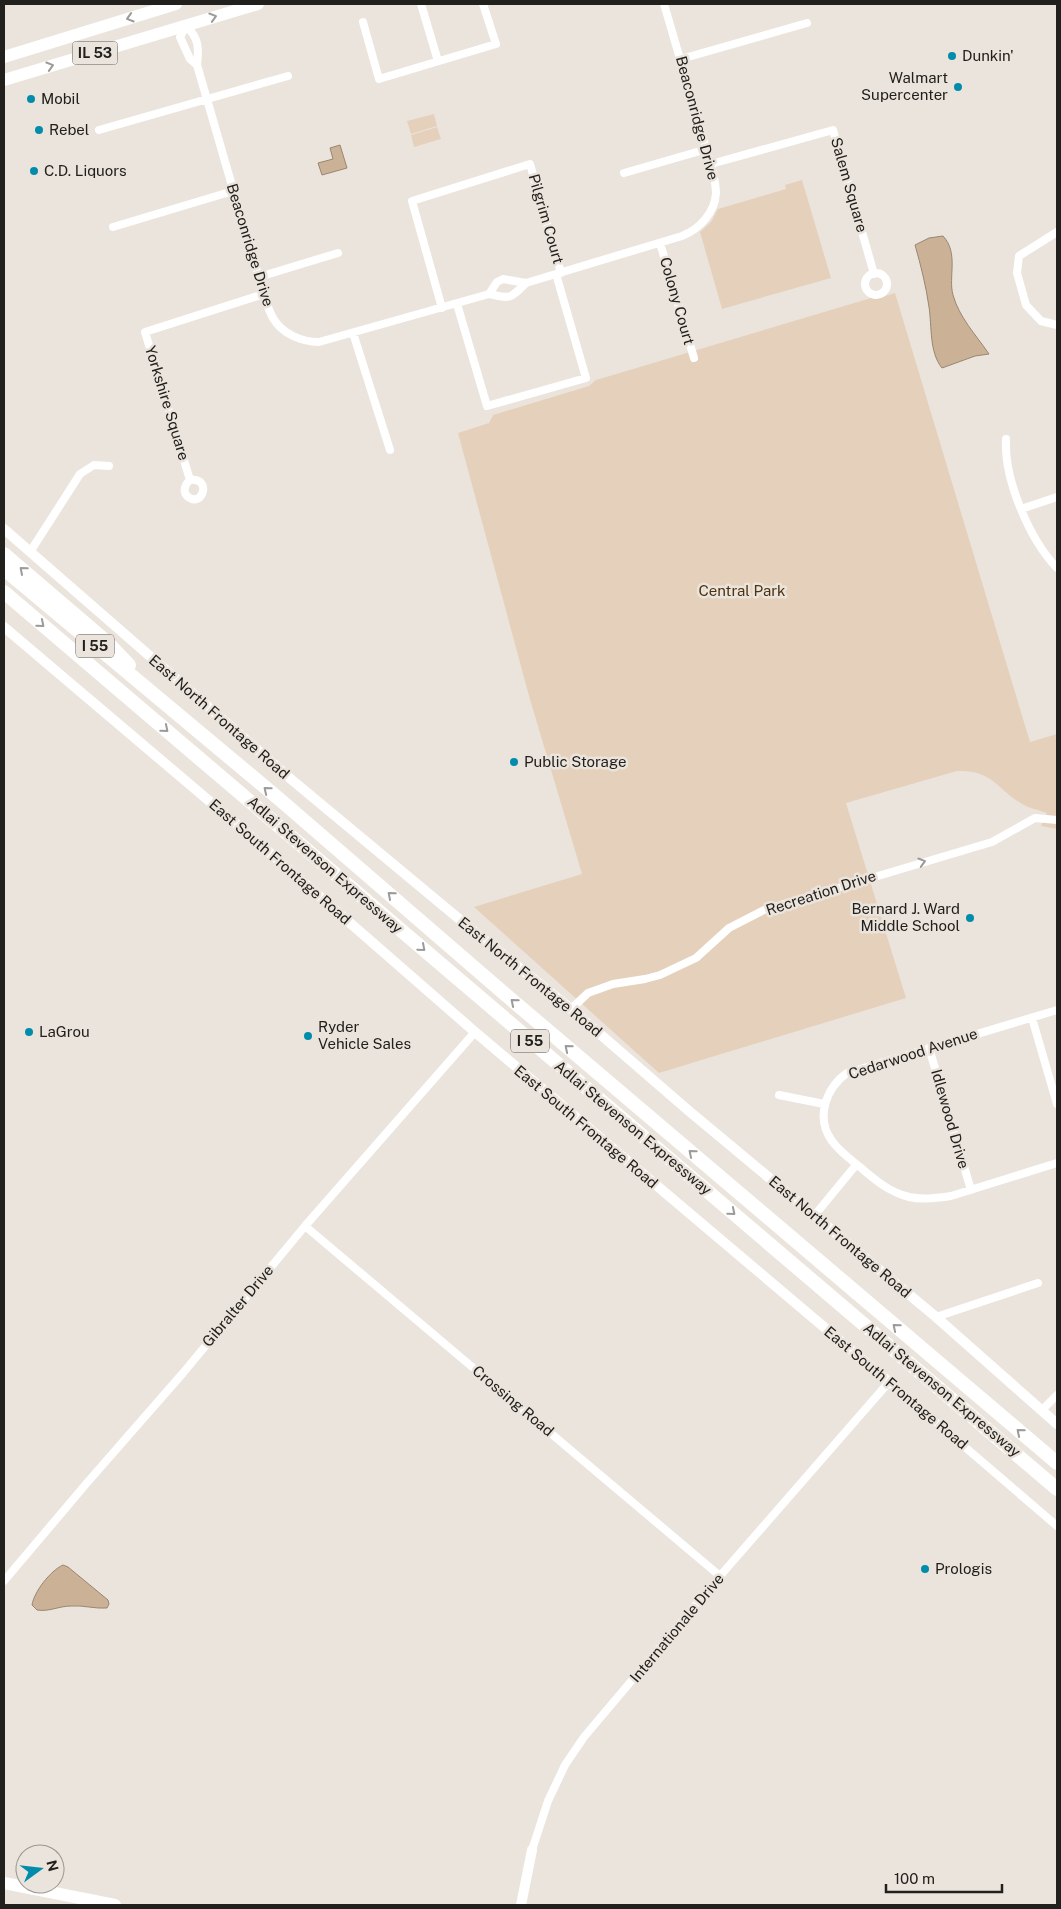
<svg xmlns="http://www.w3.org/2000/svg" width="1061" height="1909" font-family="'Public Sans',sans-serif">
  <rect width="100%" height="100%" fill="#ebe4dc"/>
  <path fill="#e5d1bb" d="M434,114L437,126L411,134L407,121Z
    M437,127L441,139L414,147L411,135Z
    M802,180L831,278L722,309L700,232L711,222L718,209L786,189L785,185Z
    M895,293L1030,742L1057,734V829L1041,826L1047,813C1041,811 1034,809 1028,807C998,793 995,769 957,771L846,803L906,998L659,1073L474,907L582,874L529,696L458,433L489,423L493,415L589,386L596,380L871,298L875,299Z"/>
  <path fill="#cbb296" stroke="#988672" d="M340,145L347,168L322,175L318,163L333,159L330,148Z
    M943,236C959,253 948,277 953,295C959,317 976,335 989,354L975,356L942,368C929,352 932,326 929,307C926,286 921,266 915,245L929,238Z
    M63,1565L68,1567L108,1600L109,1604L107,1608C95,1609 83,1605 71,1606C59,1606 49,1612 37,1610L32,1605C34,1592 50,1571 63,1565Z"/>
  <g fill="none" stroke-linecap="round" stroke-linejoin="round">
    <path stroke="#fff" stroke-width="8" d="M421,4L438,61
      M363,22L379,79L496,44L483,4
      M681,59L807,23
      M197,65L190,59L180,37L186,26C199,38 199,48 197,65C215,126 232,188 251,249C258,271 262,298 273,318C282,334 302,342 319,342L489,294C511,299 510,299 526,283L682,236C700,229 715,212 716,193C716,186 714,179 713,172L664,4
      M99,130L288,76
      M711,164L833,130L874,274
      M624,173L707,149
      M113,227L233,191
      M1057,232L1019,256L1017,273L1026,305L1041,321L1057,325
      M660,243L694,358
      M865 284a11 11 0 1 1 22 0a11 11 0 1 1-22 0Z
      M259,277L338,253
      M489,294L497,282L503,279L526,283
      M457,304L487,406L586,378L556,274
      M442,308L412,201L530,164L561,273
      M353,333L390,450
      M1006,439C1004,479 1029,539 1057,568
      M190,480C212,477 203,508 188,497C182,492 185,484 190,480L145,332L264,294
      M1021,509L1057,497
      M30,552L80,474L94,465L109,466
      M571,1009L588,993L613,984L645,979L660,975L696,958L729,928L764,910L992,842L1035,818L1057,820
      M1057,1010L847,1073C826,1088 815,1118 832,1141C839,1151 850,1159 860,1167C875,1180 889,1192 909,1197C923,1200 937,1198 951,1196L1057,1163
      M1032,1018L1057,1104
      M929,1048L971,1190
      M779,1095L824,1104
      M814,1216L856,1165
      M305,1226L720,1576
      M936,1317L1038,1283
      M1042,1410L1057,1395
      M4,1581L86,1484L183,1373L305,1226L475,1032
      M532,1850L548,1801L565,1765L584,1737L720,1576L889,1382L1057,1526"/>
    <path stroke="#fff" stroke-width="10" d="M4,529L292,780L476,933L571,1009L689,1111L936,1317L1057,1424
      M4,627L247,833L475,1032L889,1382
      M521,1905L532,1850"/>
    <path stroke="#fff" stroke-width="12" d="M4,57L176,4
      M4,80L258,4
      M4,1883L115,1905"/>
    <path stroke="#fff" stroke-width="14" d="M4,554L108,643L129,665
      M4,569L278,798L506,995L1057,1463
      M4,592L1057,1489"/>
  </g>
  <defs><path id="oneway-chevron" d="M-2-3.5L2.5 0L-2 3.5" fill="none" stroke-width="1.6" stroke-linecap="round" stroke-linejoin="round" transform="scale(1.25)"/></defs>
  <g stroke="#9c9b99">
    <use href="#oneway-chevron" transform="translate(213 17) rotate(-17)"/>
    <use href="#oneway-chevron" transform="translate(130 18) rotate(163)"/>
    <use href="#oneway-chevron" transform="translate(50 66) rotate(-17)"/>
    <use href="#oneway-chevron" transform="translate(23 570) rotate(-139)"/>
    <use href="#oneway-chevron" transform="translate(41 624) rotate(40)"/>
    <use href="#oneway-chevron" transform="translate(165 729) rotate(40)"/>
    <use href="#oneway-chevron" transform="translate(267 790) rotate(-141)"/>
    <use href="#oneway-chevron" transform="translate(922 862) rotate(-16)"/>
    <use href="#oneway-chevron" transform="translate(391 895) rotate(-139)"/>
    <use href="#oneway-chevron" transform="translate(422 948) rotate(41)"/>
    <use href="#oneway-chevron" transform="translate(514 1002) rotate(-140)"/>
    <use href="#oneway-chevron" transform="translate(568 1048) rotate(-140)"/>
    <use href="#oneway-chevron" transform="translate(692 1153) rotate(-140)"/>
    <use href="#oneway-chevron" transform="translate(732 1212) rotate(40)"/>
    <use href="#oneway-chevron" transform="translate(896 1327) rotate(-140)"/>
    <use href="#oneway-chevron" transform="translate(1020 1432) rotate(-140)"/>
  </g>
  <g fill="#008caa" stroke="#ebe4dc" stroke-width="2">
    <circle cx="952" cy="56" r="5"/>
    <circle cx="958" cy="87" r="5"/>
    <circle cx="31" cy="99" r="5"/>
    <circle cx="39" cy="130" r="5"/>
    <circle cx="34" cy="171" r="5"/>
    <circle cx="514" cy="762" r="5"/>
    <circle cx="970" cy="918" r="5"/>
    <circle cx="29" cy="1032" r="5"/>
    <circle cx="308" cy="1036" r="5"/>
    <circle cx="925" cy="1569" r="5"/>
  </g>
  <g text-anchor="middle" stroke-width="5" stroke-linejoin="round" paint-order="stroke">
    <g fill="#ebe4dc" stroke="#5e5b56" stroke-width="1">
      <rect x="72.5" y="41.5" width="45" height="23" rx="4"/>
      <rect x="76" y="634.5" width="38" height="23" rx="4"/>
      <rect x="511" y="1029.5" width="38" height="23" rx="4"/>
    </g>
    <g font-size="14" font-weight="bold" fill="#22201d">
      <text x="95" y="58">IL 53</text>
      <text x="95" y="651">I 55</text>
      <text x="530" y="1046">I 55</text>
    </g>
    <g font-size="15" fill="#22201d" stroke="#ebe4dc" text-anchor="start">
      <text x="962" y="61">Dunkin'</text>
      <text x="948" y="83" text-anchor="end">Walmart<tspan x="948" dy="17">Supercenter</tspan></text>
      <text x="41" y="104">Mobil</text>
      <text x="49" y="135">Rebel</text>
      <text x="44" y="176">C.D. Liquors</text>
      <text x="524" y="767">Public Storage</text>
      <text x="960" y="914" text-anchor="end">Bernard J. Ward<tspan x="960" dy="17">Middle School</tspan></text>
      <text x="318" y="1032">Ryder<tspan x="318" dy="17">Vehicle Sales</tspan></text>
      <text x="39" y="1037">LaGrou</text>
      <text x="935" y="1574">Prologis</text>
    </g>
    <g font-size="15" fill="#22201d" stroke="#ebe4dc">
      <text transform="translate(697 118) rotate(75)" y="5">Beaconridge Drive</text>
      <text transform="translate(849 185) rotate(74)" y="5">Salem Square</text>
      <text transform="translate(546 219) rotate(74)" y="5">Pilgrim Court</text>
      <text transform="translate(250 245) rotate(73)" y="5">Beaconridge Drive</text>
      <text transform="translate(677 301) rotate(74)" y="5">Colony Court</text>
      <text transform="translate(167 403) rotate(73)" y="5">Yorkshire Square</text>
      <text transform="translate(219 717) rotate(41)" y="5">East North Frontage Road</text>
      <text transform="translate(280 862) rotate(41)" y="5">East South Frontage Road</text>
      <text transform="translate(325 865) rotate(41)" y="5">Adlai Stevenson Expressway</text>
      <text transform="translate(821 893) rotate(-18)" y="5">Recreation Drive</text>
      <text transform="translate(530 977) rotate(39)" y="5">East North Frontage Road</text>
      <text transform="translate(913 1054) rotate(-18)" y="5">Cedarwood Avenue</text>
      <text transform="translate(950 1119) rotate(74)" y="5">Idlewood Drive</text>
      <text transform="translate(586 1127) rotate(40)" y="5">East South Frontage Road</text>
      <text transform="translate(633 1128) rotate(40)" y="5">Adlai Stevenson Expressway</text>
      <text transform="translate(840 1237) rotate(40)" y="5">East North Frontage Road</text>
      <text transform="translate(238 1306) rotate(-50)" y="5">Gibralter Drive</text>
      <text transform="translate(896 1388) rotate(40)" y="5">East South Frontage Road</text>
      <text transform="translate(942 1390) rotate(40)" y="5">Adlai Stevenson Expressway</text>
      <text transform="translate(513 1401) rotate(40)" y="5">Crossing Road</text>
      <text transform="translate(677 1628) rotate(-50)" y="5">Internationale Drive</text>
    </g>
    <g font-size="15" fill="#4d330f" stroke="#ebe4dc">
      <text x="742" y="596">Central Park</text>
    </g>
  </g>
  <rect width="1061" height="1909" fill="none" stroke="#22201d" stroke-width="10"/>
  <g transform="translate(40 1869) rotate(75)"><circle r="24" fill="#ebe4dc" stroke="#9b9690"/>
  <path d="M0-4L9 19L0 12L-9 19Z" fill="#008caa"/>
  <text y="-8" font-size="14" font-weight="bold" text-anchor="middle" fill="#22201d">N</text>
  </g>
  <path d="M886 1884v8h116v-8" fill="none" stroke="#22201d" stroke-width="2.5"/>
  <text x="894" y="1884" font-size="15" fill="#22201d" stroke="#ebe4dc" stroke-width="4" paint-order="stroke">100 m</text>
</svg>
